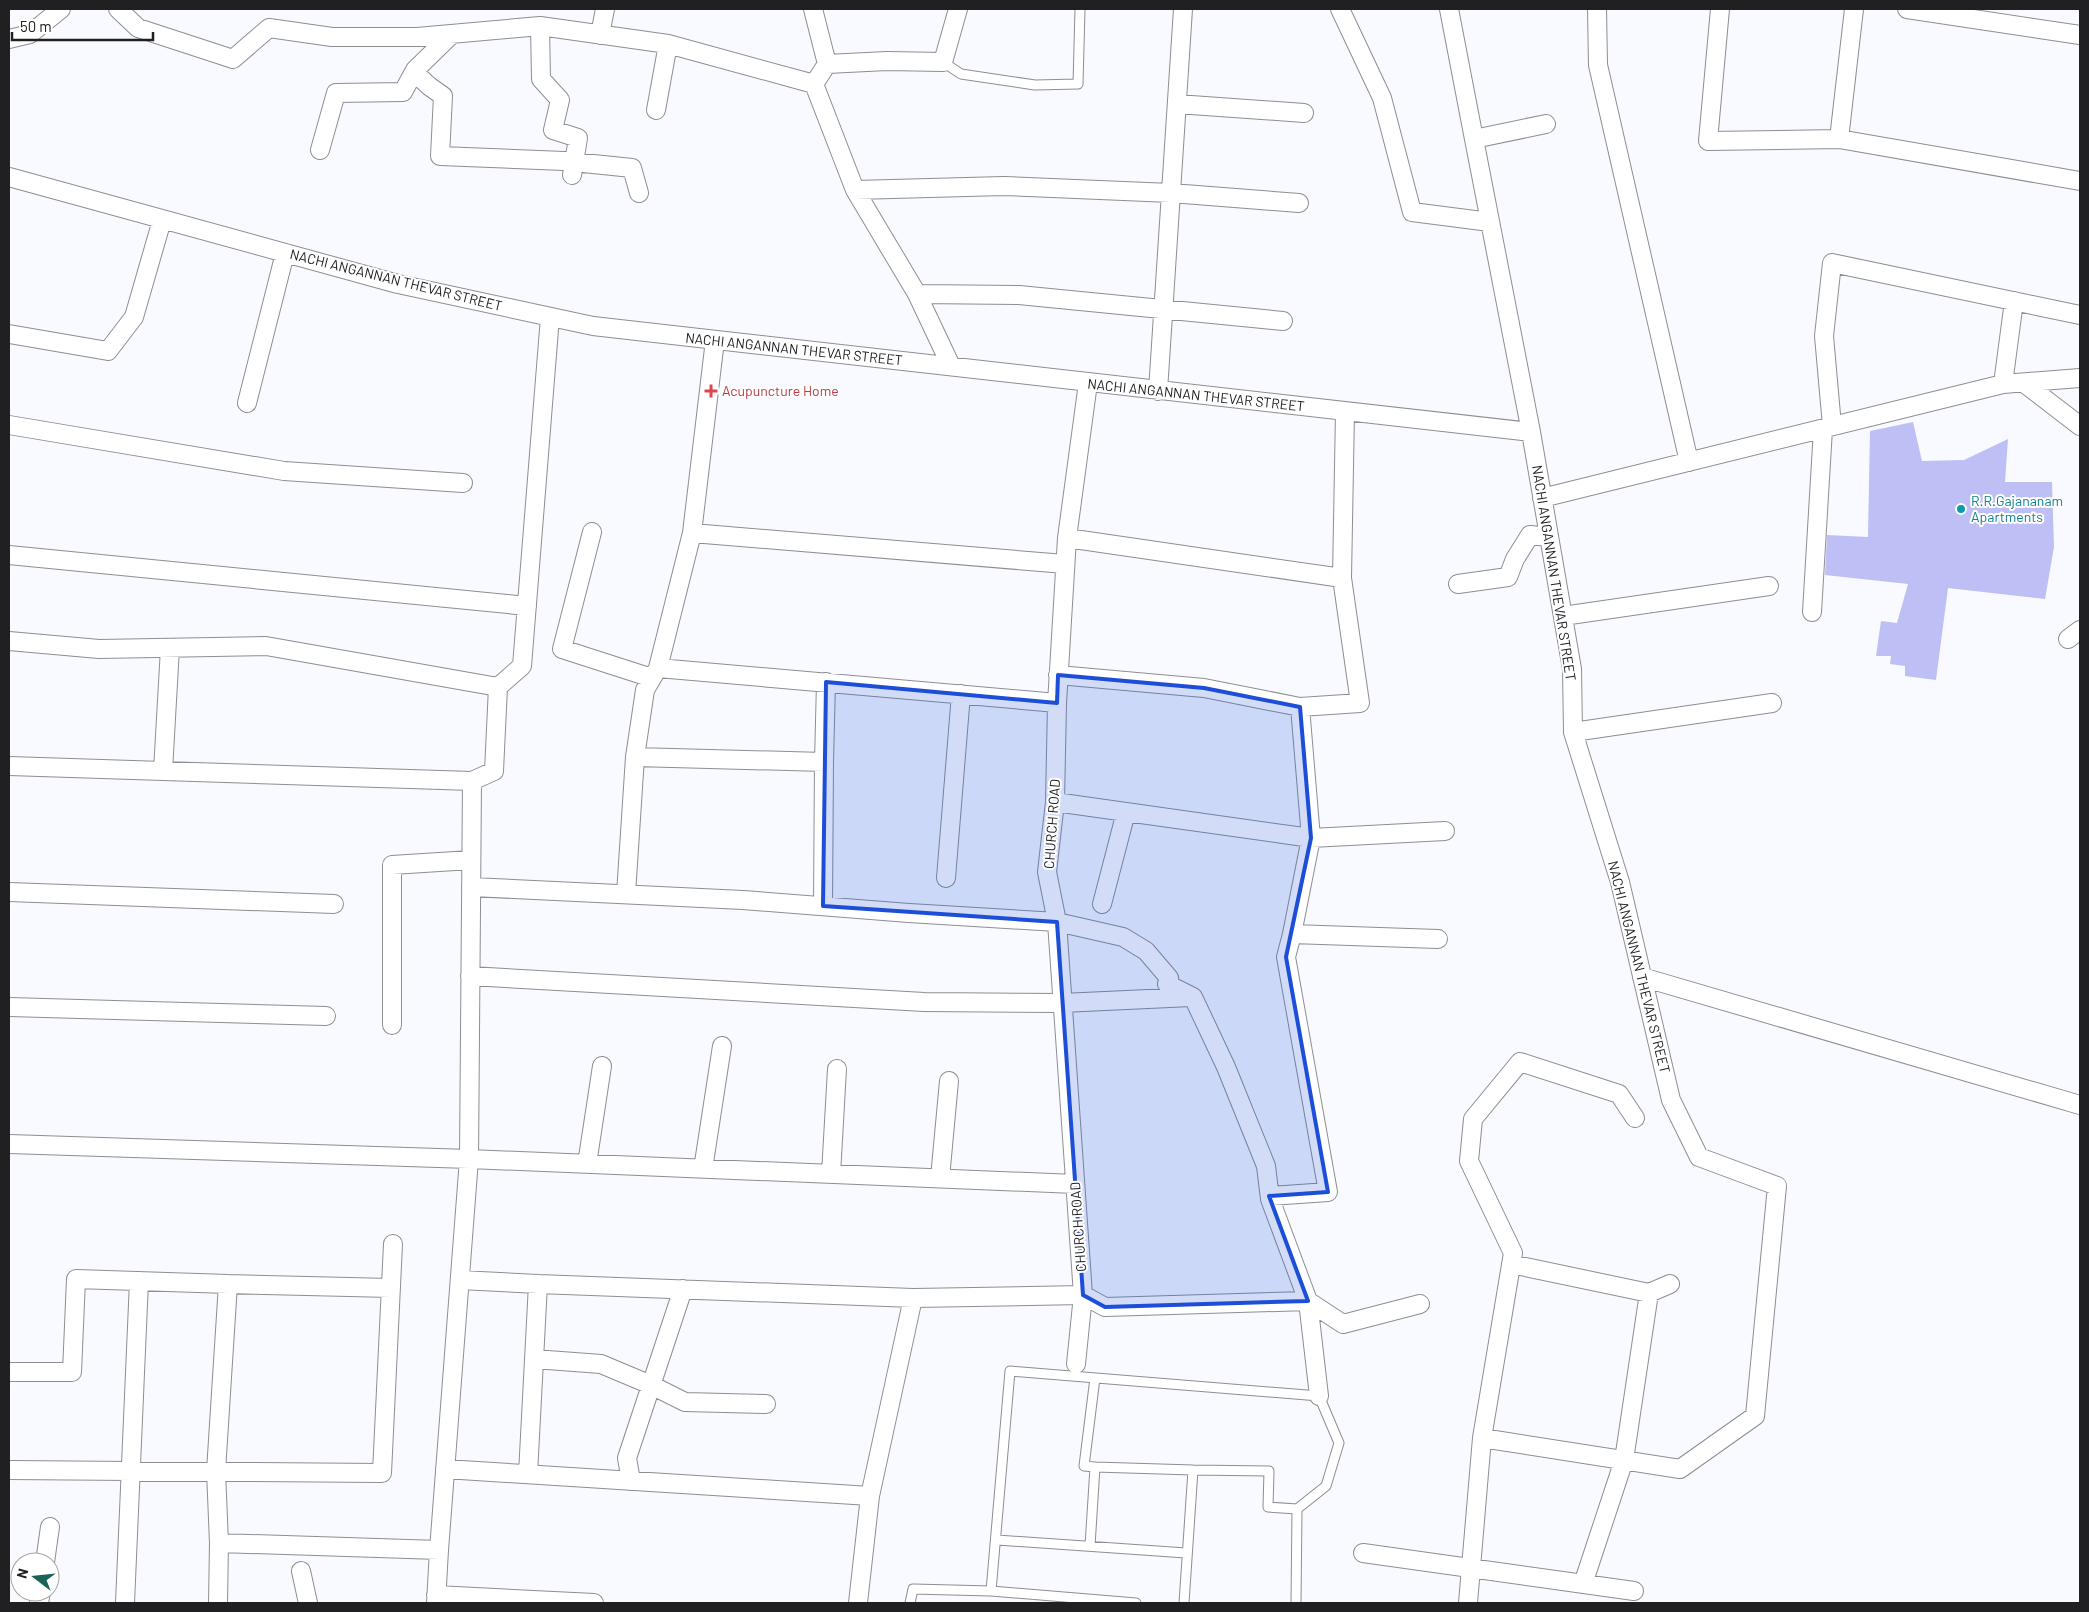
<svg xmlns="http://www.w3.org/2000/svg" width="2089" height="1612" font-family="Barlow,sans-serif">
  <rect width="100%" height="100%" fill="#f8faff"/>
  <path fill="#bebff5" d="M1913,422L1922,461L1964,460L2008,439L2005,482H2052L2054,547L2045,599L1948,588L1936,680L1905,676V666L1890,664L1891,656H1876L1881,621L1897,623L1908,584L1825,575L1827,535L1868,537L1870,431Z"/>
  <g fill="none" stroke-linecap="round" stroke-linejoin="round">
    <g stroke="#8c8e94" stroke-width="11">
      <path id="service" d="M943,62L961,74L1035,85L1078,84L1080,9
        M1095,1467L1084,1466L1095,1378
        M997,1540L1186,1553
        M1090,1546L1095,1467L1193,1470
        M991,1591L1010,1371L1319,1396L1339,1443L1326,1486L1297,1509L1268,1507L1269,1471L1193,1470L1184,1603
        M910,1603L913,1589L991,1591L1136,1603
        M1296,1603L1297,1509"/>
    </g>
    <g stroke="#8c8e94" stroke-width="20">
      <path id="minor" d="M118,9L138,28L233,59L269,28L332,37H417L540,26L668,44L814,84L827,64L887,61L943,62L958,9
        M813,9L827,64
        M1340,9L1382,98L1412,212L1490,222
        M1449,9L1474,139
        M1597,9L1598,65L1689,462
        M1720,9L1708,141L1839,139
        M1854,9L1839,139L2080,181
        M1907,9L2080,35
        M540,26L541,79L560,100L553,130L578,138L572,175
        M600,35L605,9
        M9,39L30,34L61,9
        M414,72L429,86L443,96L440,156L564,161L632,168L639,193
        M814,84L855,190L917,294L951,366
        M1177,104L1304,113
        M656,110L668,44
        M320,150L336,93L403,92L415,70L452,34
        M9,177L398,284L593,326L1531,432L1572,669L1573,732L1620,882L1671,1100L1699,1157L1777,1186L1755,1416L1680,1469L1482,1438L1513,1253L1469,1161L1473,1119L1520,1062L1619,1094L1635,1118
        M855,190L1004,186L1171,193L1299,203
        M917,294L1019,295L1283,321
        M9,334L108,351L134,317L162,220
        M715,340L692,533L658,668L1057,703
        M2024,383L2080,426
        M2003,384L2014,301
        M1158,391L1183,9
        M247,403L285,253
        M9,425L284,471L463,483
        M1832,426L1824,336L1832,263L2080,315
        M1531,432L1474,139L1546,124
        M1542,498L2003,384L2080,378
        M592,532L562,649L652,678
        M692,533L1065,564
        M1067,538L1342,578
        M9,555L527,606
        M1458,584L1508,577L1515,559L1530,535L1549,537
        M1812,612L1823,429
        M1563,616L1769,586
        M2068,639L2080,630
        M9,641L99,649L266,646L498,687
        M658,668L645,690L635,757L824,762L823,906
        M1058,675L1204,688L1300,707L1360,703L1342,578L1345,411
        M1300,707L1311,838L1292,934L1438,939
        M1573,732L1772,703
        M824,762L826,682
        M9,766L472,781L494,771L498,687L522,666L550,317
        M163,771L170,648
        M1055,802L1311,838L1445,831
        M946,878L961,694
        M471,887L743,900L909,913L1057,922L1123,937L1146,951L1169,978L1167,984L1193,997L1226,1067L1266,1166L1270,1199L1308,1301L1319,1396
        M9,892L334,904
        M626,894L635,757
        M1102,904L1126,812
        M470,976L924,1002L1062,1003L1191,997
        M1642,977L2080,1105
        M9,1007L326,1016
        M392,1025V865L471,860
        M9,1144L469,1159L1075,1184
        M587,1164L602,1066
        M703,1169L722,1046
        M831,1174L837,1069
        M940,1178L949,1081
        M1270,1196L1328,1192L1286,957L1292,934
        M1511,1264L1649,1293L1670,1284
        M460,1280L538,1284
        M228,1284L391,1288
        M534,1359L601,1364L651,1385L685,1402L766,1404
        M1076,1364L1083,1295L1057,922L1047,872L1055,802L1057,703L1067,538L1088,383
        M9,1372H72L76,1279L228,1284L216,1471L219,1543
        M445,1469L870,1496
        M9,1470L382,1473L393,1244
        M528,1474L538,1284L913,1298L1083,1295L1105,1307L1308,1301L1343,1324L1420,1304
        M631,1481L627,1458L683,1289
        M1363,1553L1634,1591
        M45,1562L50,1527
        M301,1571L308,1603
        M1583,1584L1624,1460L1649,1293
        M436,1595L594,1603
        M39,1603L41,1592
        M125,1603L139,1281
        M218,1603L219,1543L439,1550L469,1159L472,781
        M436,1603L439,1550
        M858,1603L870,1496L913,1298
        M1468,1603L1482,1438"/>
    </g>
    <use href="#service" stroke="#fff" stroke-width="9"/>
    <use href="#minor" stroke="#fff" stroke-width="18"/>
  </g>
  <path fill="#1d4ed8" fill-opacity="0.2" stroke="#1d4ed8" stroke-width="4" stroke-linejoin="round" d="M1058,675L1204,688L1300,707L1311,838L1286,957L1328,1192L1269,1196L1308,1301L1105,1307L1083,1295L1057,922L823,906L826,682L1057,703Z"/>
  <path fill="#e0444e" stroke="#fff" stroke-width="2" d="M708.5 383.5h5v5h5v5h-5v5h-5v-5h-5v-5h5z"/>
  <circle fill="#0f9aa8" stroke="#fff" stroke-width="2" cx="1961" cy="509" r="5"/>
  <g text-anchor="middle" stroke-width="4" stroke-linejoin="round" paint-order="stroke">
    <g font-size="14" fill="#202023" stroke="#fff">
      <text transform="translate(396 280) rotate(14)" y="5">NACHI ANGANNAN THEVAR STREET</text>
      <text transform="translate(794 349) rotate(6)" y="5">NACHI ANGANNAN THEVAR STREET</text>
      <text transform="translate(1196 395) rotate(6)" y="5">NACHI ANGANNAN THEVAR STREET</text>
      <text transform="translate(1554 573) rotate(81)" y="5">NACHI ANGANNAN THEVAR STREET</text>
      <text transform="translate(1052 824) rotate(-86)" y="5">CHURCH ROAD</text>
      <text transform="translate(1639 967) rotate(76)" y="5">NACHI ANGANNAN THEVAR STREET</text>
      <text transform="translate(1078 1227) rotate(-94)" y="5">CHURCH ROAD</text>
    </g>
    <g font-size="14" fill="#be3a42" stroke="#fff" text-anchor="start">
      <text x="722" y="396">Acupuncture Home</text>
    </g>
    <g font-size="14" fill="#0d838f" stroke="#fff" text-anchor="start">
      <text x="1971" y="506">R.R.Gajananam<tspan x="1971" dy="16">Apartments</tspan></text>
    </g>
  </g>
  <rect width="2089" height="1612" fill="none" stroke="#202023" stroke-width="20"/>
  <g transform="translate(35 1577) rotate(286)"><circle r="24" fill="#ffffff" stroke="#a6a6a7"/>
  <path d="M0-4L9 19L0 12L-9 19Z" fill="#196258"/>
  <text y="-8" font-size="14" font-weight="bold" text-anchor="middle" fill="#202023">N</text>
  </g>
  <path d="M12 32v8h141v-8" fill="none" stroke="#202023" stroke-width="2.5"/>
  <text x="20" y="32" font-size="15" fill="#202023" stroke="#ffffff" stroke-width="4" paint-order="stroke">50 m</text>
</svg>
